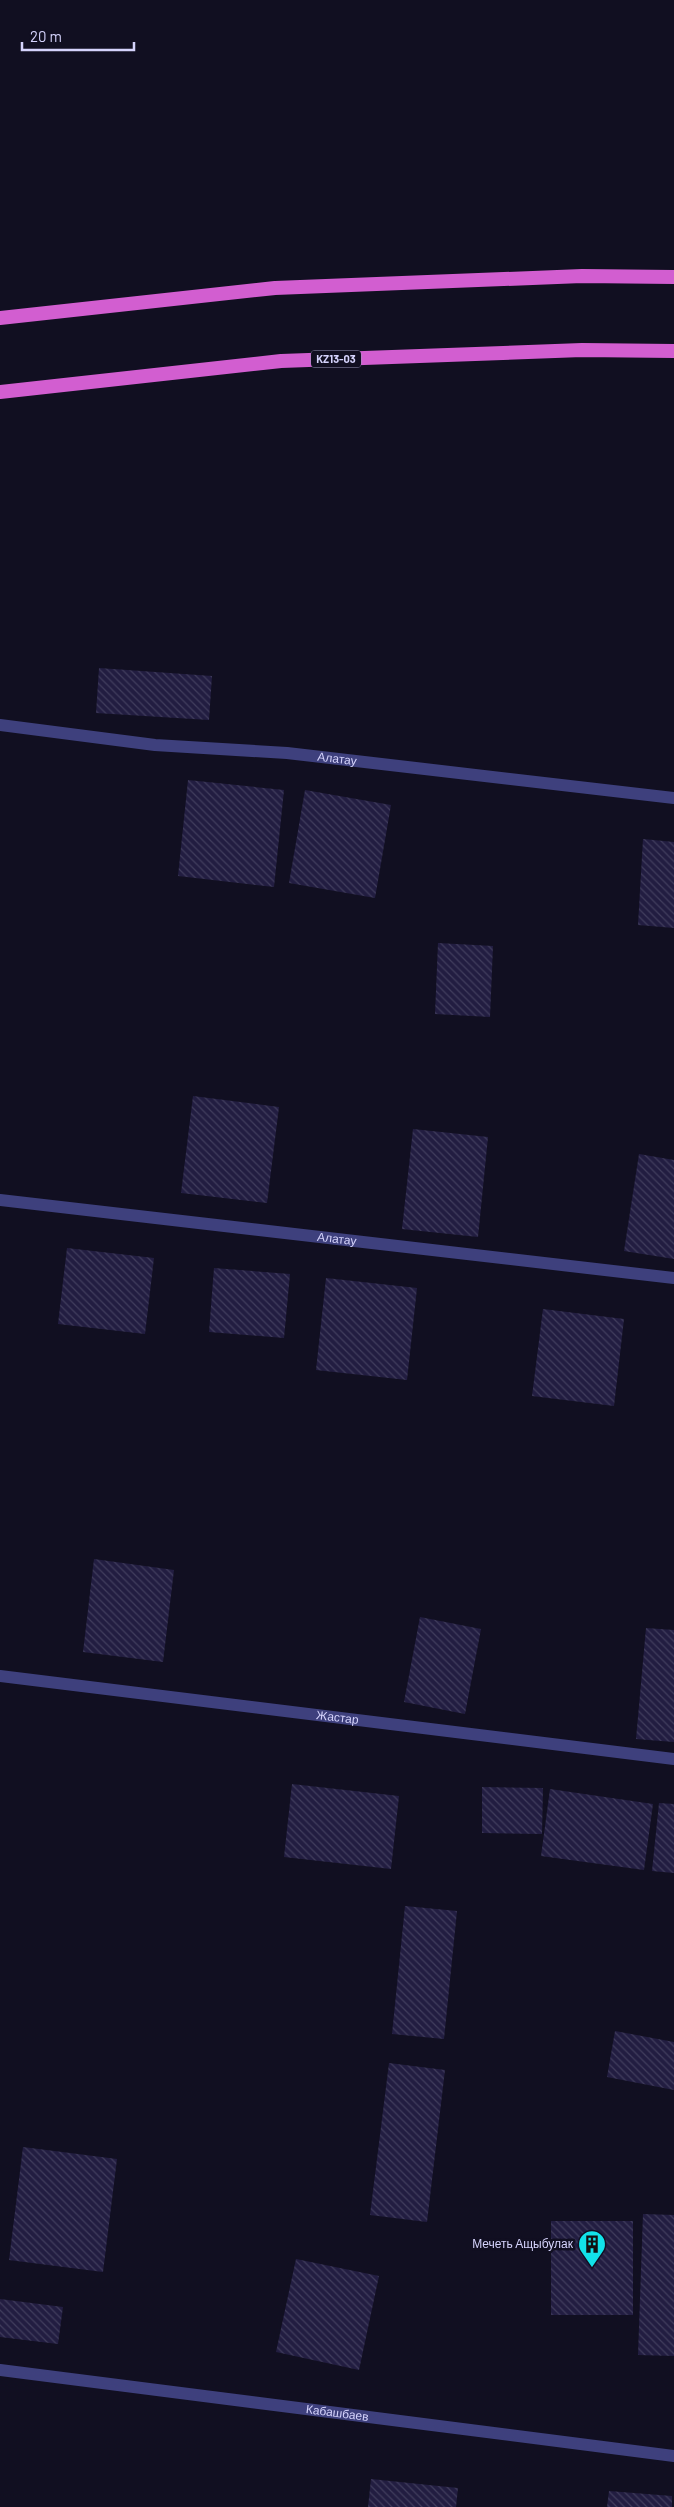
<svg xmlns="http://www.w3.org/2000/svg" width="674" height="2507" font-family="Barlow,sans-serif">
  <defs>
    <pattern id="building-back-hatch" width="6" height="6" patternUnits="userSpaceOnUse" patternTransform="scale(1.25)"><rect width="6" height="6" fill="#221d41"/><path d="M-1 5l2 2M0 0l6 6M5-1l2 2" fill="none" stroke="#413d5d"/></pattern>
  </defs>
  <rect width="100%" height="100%" fill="#110f21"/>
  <path fill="url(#building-back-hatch)" d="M99,668L212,676L209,720L96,713Z
    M188,780L284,790L274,887L178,876Z
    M305,790L391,805L375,898L289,883Z
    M643,839L674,842V928L638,925Z
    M438,943L493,946L490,1017L435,1014Z
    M193,1096L279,1107L267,1203L181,1193Z
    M413,1129L488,1137L478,1237L402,1229Z
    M639,1154L674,1160V1259L624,1251Z
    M67,1248L154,1258L145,1334L58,1324Z
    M214,1268L290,1274L284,1338L209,1332Z
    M326,1278L417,1288L407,1380L316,1370Z
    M543,1309L624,1319L614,1406L532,1396Z
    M94,1559L174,1570L163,1662L83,1652Z
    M420,1617L481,1629L465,1714L404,1702Z
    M646,1628L674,1630V1742L636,1739Z
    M292,1784L399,1796L391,1869L284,1857Z
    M482,1787L543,1788L542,1834L482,1833Z
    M550,1789L653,1804L644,1870L541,1856Z
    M659,1803L674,1804V1873L652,1871Z
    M405,1906L457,1911L444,2039L392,2034Z
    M615,2031L674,2042V2090L607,2077Z
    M389,2063L445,2070L427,2222L370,2215Z
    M23,2147L117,2159L103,2272L9,2260Z
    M643,2214L674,2215V2356L638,2355Z
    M551,2221H633V2315H551Z
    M296,2259L379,2276L359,2370L276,2352Z
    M0,2299L63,2307L58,2344L0,2337Z
    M371,2479L458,2488L456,2507H368Z
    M609,2491L672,2496V2507H607Z"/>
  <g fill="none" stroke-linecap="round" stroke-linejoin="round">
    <g stroke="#3e407d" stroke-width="12">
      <path id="s1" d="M0,725L155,745L287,753L674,798"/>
      <path id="s2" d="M0,1200L674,1278"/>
      <path id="s3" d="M0,1676L674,1759"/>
      <path id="s4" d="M0,2370L674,2456"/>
    </g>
    <path stroke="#d25ed0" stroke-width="14" d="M0,318L275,288L582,276L674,277
      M0,392L281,361L582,350L674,351"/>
  </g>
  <defs>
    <g id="building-pin" transform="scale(1.4375)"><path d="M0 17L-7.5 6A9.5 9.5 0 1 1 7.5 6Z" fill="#12e2e9" stroke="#110f21"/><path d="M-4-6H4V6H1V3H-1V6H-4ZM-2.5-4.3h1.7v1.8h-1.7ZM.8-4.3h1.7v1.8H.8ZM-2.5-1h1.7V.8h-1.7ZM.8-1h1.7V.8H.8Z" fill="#111"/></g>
  </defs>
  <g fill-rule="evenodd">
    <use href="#building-pin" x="592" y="2244"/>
  </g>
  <g text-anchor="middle" stroke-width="5" stroke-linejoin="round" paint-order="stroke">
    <rect fill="#110f21" stroke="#9a98ba" stroke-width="1" x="311" y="350.5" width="50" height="17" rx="4"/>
    <g font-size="11" font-weight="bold" fill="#d5d3fc">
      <text x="336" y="363">KZ13-03</text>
    </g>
    <g font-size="12" fill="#d5d3fc" stroke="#110f21">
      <text dy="4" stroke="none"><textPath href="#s1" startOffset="339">Алатау</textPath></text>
      <text dy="4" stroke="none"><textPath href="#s2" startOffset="339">Алатау</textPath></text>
      <text dy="4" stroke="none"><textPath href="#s3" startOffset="340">Жастар</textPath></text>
      <text dy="4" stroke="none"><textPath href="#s4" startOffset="340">Кабашбаев</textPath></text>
    </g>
    <g font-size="12" fill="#d5d3fc" stroke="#110f21" text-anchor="end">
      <text x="573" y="2248">Мечеть Ащыбулак</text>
    </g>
  </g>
  <path d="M22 42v8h112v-8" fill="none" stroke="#d5d3fc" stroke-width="2.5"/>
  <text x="30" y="42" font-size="15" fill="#d5d3fc" stroke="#110f21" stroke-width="4" paint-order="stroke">20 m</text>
</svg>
